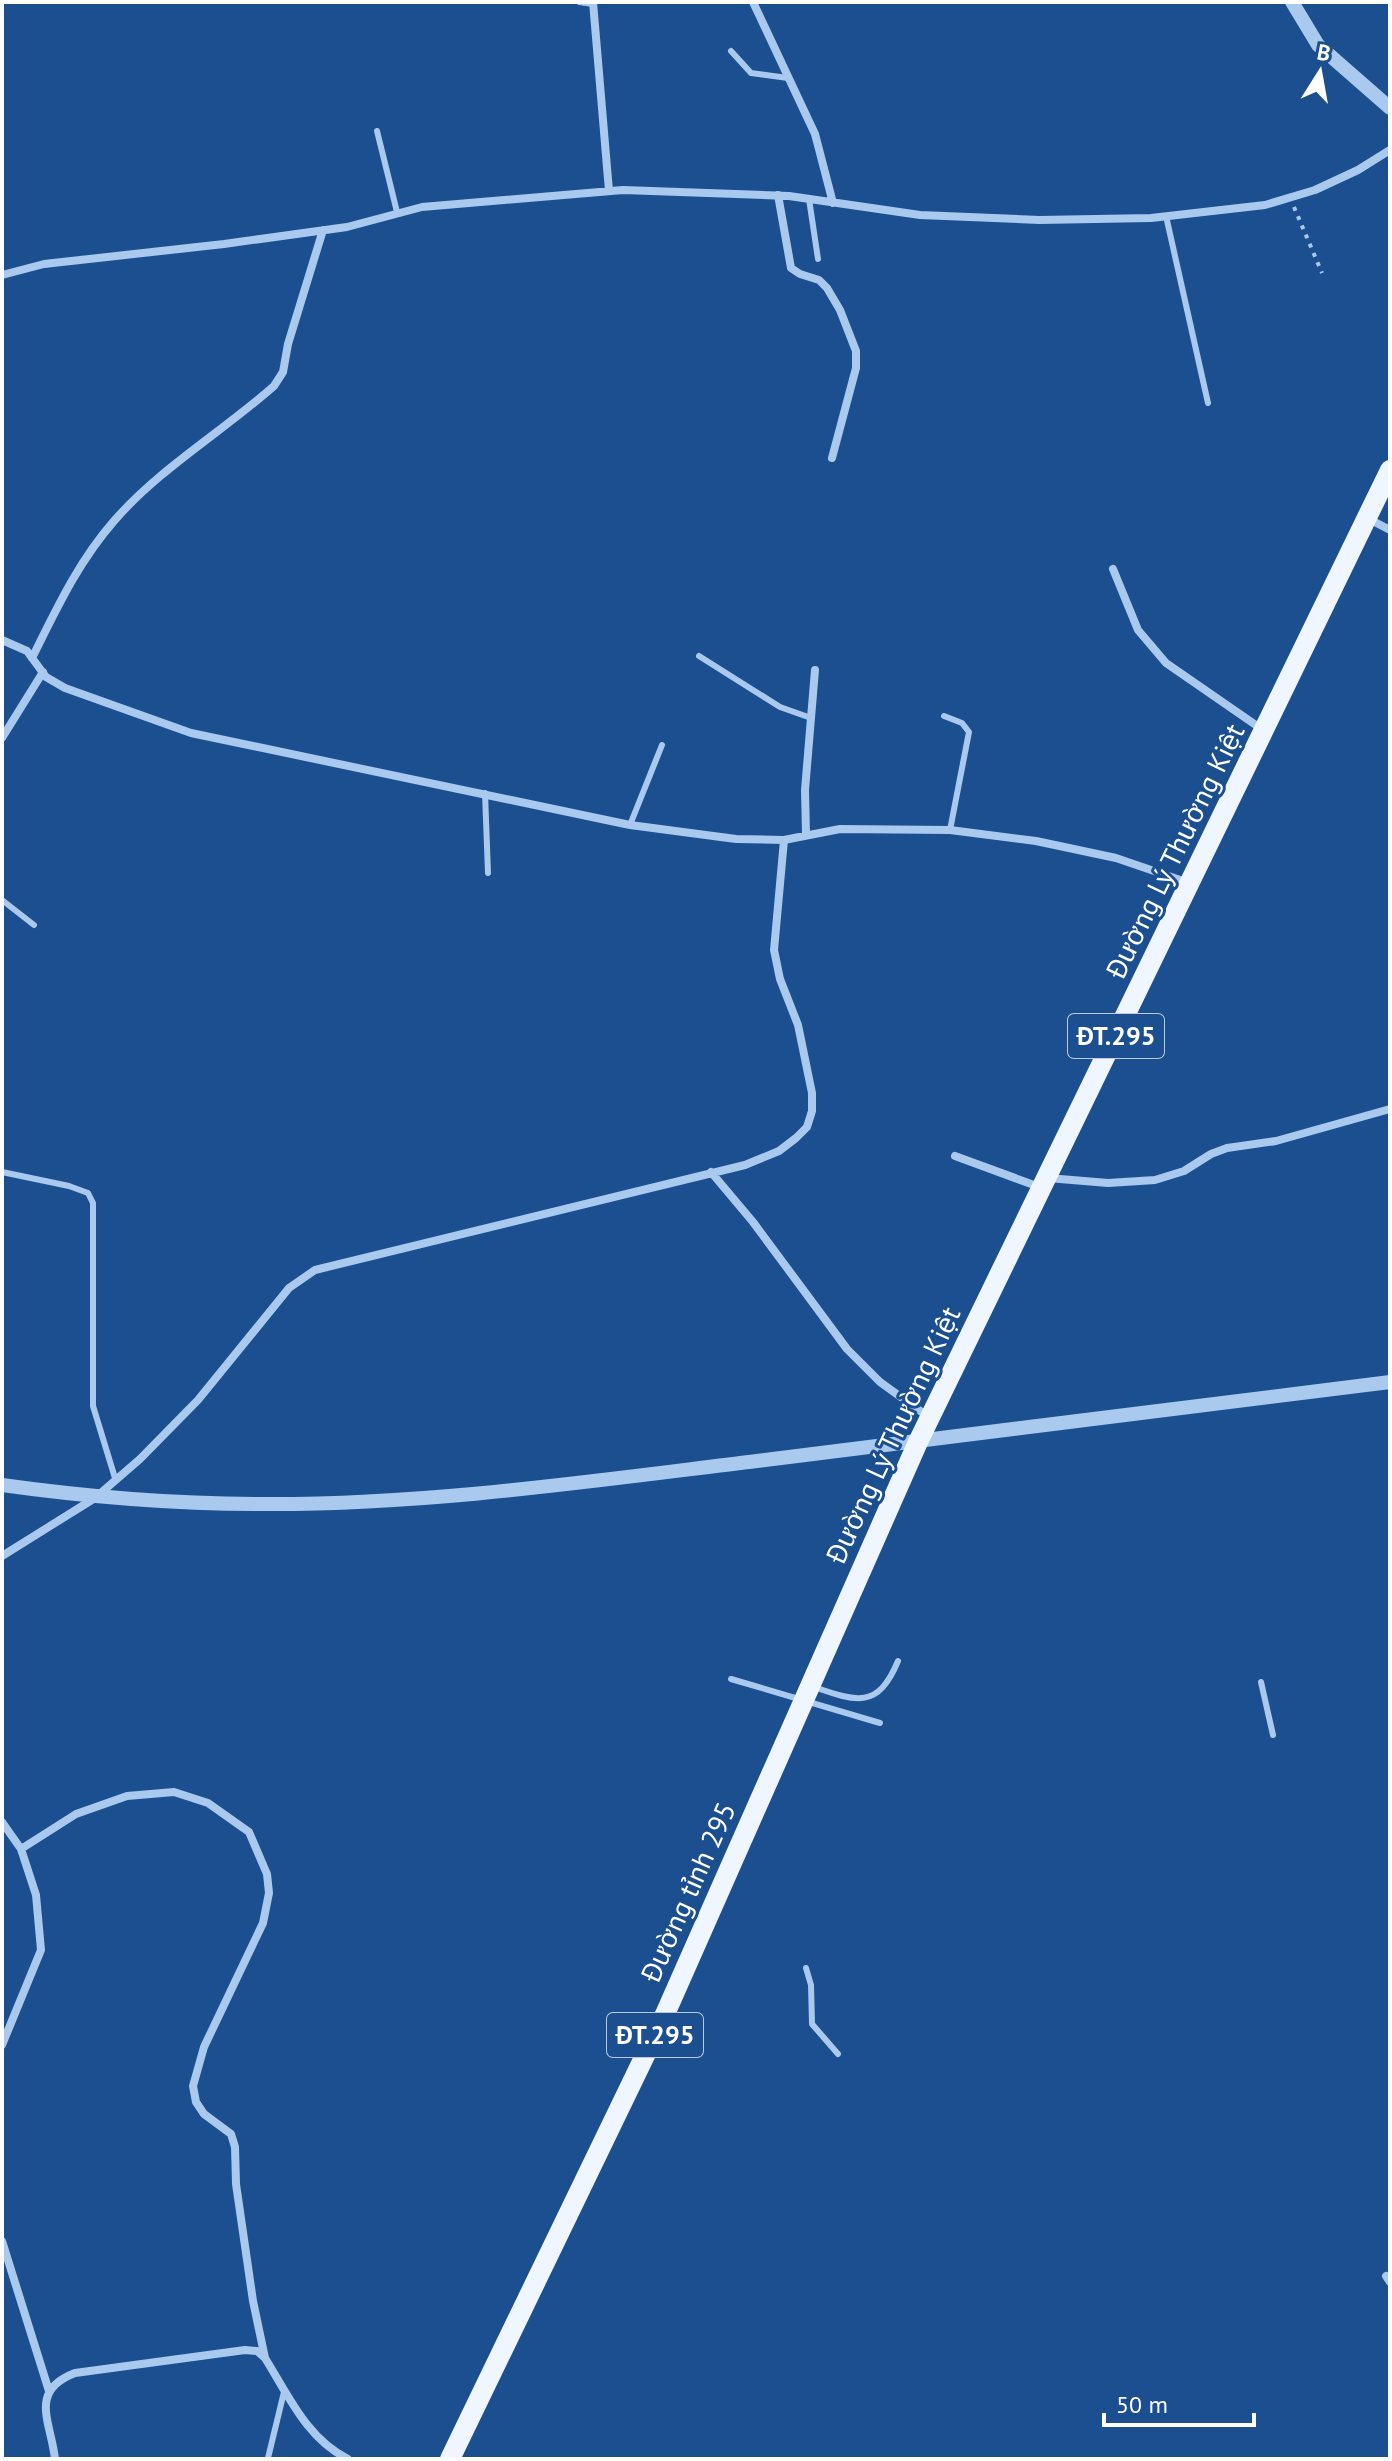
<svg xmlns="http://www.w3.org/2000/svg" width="1392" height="2461" font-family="'PT Sans',sans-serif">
  <rect width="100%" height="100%" fill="#1b4f8f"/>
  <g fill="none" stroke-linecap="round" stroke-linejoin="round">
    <path stroke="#a9c9ee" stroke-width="4" stroke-dasharray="4 6" stroke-linecap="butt" d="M1294,207L1322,273"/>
    <path stroke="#a9c9ee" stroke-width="6" d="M579,2L593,4
      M731,51L751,73L788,78
      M377,131L397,212
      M809,199L818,259
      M1166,216L1208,403
      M699,656L780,707L811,718
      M944,716L962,723L969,732L950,830
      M485,793L488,873
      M630,825L662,745
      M2,900L34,925
      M2,1172L69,1186L88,1193L93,1203V1406L115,1478
      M731,1679L880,1723
      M1261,1682L1273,1735
      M814,1687C857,1702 878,1709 898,1661
      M806,1968L811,1985L812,2024L838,2054
      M268,2458L284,2392"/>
    <path stroke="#a9c9ee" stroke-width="8" d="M593,2L609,191
      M753,2L815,134L833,203
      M778,195L791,268L800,274L819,280L827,288L840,310L856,351V368L832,458
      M2,275L44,264L224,244L347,227L422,207L623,190L789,196L920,215L1039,220L1151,218L1265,205L1315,190L1358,170L1390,150
      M1369,519L1390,530
      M1113,569L1138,630L1166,663L1263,730
      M2,640L27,651L46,677L65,688L191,733L630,825L736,839L784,840L840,829L950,830L1036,841L1116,858L1189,883
      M32,658C56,610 78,562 114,521C159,469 222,432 274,386L283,372L288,344L323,230
      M2,738L43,672
      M806,835L805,790L815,670
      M955,1156L1034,1185H1041
      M711,1172L753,1222L847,1349L880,1382L930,1418
      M1048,1178L1108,1183L1155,1180L1184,1171L1211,1154L1227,1148L1276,1141L1390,1109
      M2,1556L95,1498L140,1459L198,1400L289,1288L315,1270L745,1165L779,1151L796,1138L807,1127L812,1111V1093L798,1025L780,979L774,950L784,840
      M2,1822L21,1849L36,1895L41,1950L2,2045
      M21,1849L76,1814L127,1796L174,1792L208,1803L249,1832L267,1874L269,1893L263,1923L204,2047L193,2086L196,2102L204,2114L231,2134L235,2147L236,2184L253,2301L265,2358
      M2,2241L49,2391
      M1386,2276L1390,2282
      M55,2459C51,2422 28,2391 75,2373L245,2350L257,2351L265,2358C288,2395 307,2439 348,2459"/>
    <path stroke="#a9c9ee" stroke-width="14" d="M1292,2L1318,45L1390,108
      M2,1485C88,1497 174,1504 261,1504C427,1505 592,1481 757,1461C968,1436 1179,1409 1390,1382"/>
    <path stroke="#f0f6ff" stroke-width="20" d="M450,2459L666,2012L918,1442L1390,470"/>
  </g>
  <g text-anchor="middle" stroke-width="6" stroke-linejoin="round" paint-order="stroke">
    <g fill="#1b4f8f" stroke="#bbcadd" stroke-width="2">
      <rect x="1068" y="1014" width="96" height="44" rx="6"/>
      <rect x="607" y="2013" width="96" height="44" rx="6"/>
    </g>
    <g font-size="26" font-weight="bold" fill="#fff">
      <text x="1116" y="1045">ĐT.295</text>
      <text x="655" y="2044">ĐT.295</text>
    </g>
    <g font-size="28" fill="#fff" stroke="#1b4f8f">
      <text transform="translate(1175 851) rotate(-64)" y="10">Đường Lý Thường Kiệt</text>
      <text transform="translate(893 1435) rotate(-65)" y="10">Đường Lý Thường Kiệt</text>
      <text transform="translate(688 1892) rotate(-66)" y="10">Đường tỉnh 295</text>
    </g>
  </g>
  <rect width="1392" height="2461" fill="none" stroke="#ffffff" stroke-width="8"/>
  <g transform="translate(1320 72) rotate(11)" stroke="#1b4f8f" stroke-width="6" paint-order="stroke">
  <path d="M0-6L14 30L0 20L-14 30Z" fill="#ffffff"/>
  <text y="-12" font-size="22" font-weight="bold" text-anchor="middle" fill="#ffffff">B</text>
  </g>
  <path d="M1104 2413v12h150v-12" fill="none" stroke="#ffffff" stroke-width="4"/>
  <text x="1116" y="2413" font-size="24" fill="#ffffff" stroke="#1b4f8f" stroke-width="6" paint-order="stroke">50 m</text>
</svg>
